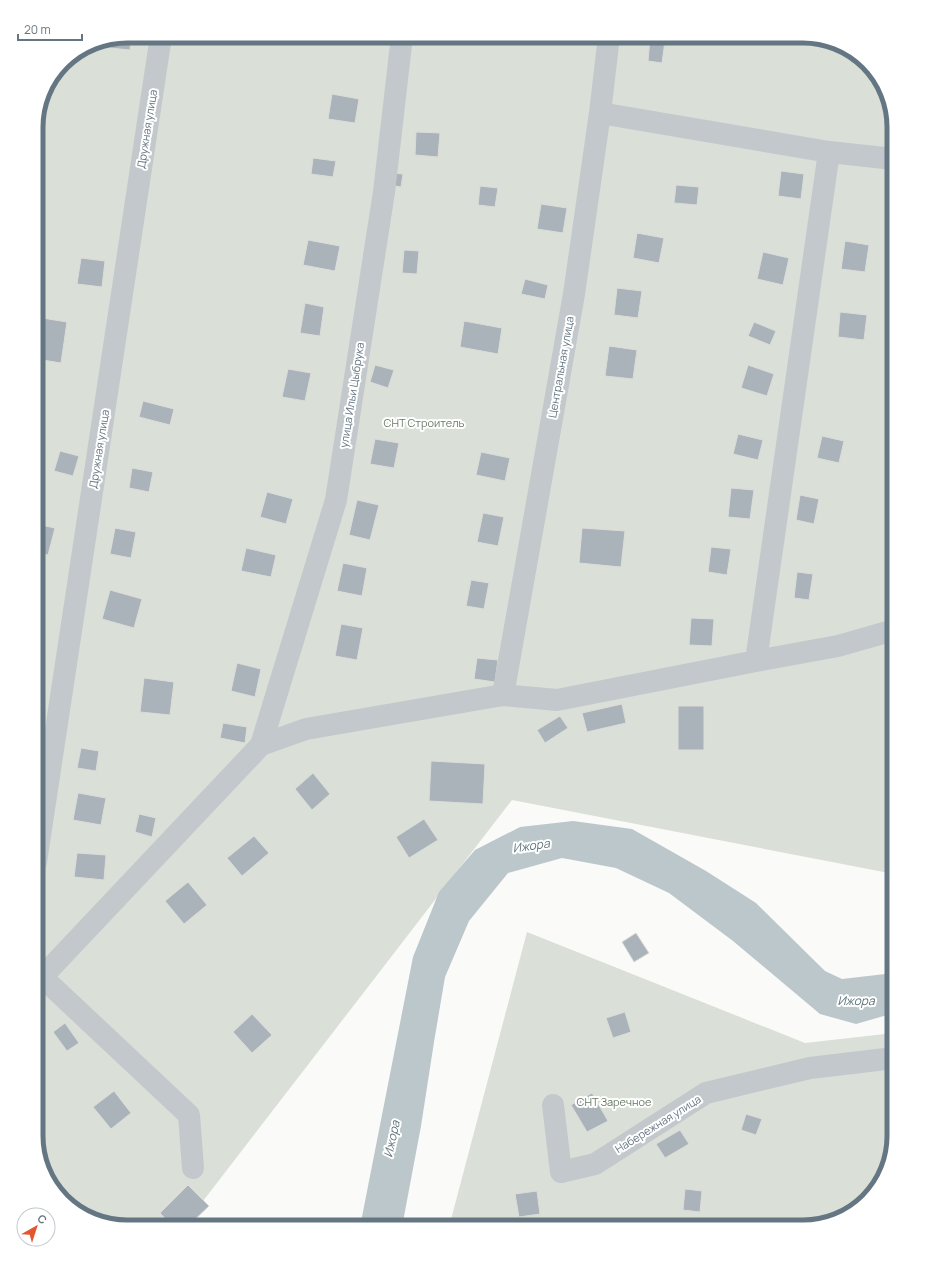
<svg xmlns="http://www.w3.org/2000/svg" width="930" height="1263" font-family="Manrope,sans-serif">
  <rect width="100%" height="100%" fill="#fafaf8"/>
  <path fill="#dadfd7" d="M127,36H808L849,48L882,82L894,127V874L512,800L183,1227H122L81,1215L48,1181L36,1136V121L45,87L67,59L93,43Z
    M527,932L805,1043L894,1033V1136L882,1181L848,1215L803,1227H449Z"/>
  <path fill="#bbc7cb" d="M573,821L632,829L706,871L756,903L825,971L842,979L894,973V1013L856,1024L820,1014L733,941L669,893L616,868L562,858L508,873L469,921L445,977L434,1042L421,1126L402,1227H360L413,957L439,892L475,850L520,827Z"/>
  <path fill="#aab3b9" stroke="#dcdcda" d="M127,36H131L130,50L110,48L111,39Z
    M650,38L665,41L662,63L648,61Z
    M332,94L359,99L355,123L328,119Z
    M416,132L440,133L438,157L415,155Z
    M313,158L336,161L333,177L311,174Z
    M781,171L804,174L801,199L778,196Z
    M391,173L403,174L401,187L389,185Z
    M676,185L699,187L697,205L674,203Z
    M480,186L498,188L495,207L478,205Z
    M541,204L567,208L563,233L537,229Z
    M637,233L664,238L659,263L633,258Z
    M308,240L340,246L335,271L303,265Z
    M845,241L869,245L865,272L841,269Z
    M404,250L419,251L417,274L402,273Z
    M763,252L789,258L783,285L757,279Z
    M81,258L105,261L102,287L77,284Z
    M525,279L548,285L545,299L521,294Z
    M617,288L642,291L638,318L614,315Z
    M305,303L324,307L320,336L300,333Z
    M840,312L867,315L864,340L838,337Z
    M36,317L67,322L61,363L36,359Z
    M464,321L502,328L498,354L460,347Z
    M754,322L776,331L770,345L748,336Z
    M609,346L637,350L633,379L605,376Z
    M375,365L394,370L388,388L370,382Z
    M748,365L774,374L767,396L741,388Z
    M288,369L311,373L305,401L282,397Z
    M143,401L174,409L170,425L139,417Z
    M738,434L763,440L758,460L733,454Z
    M822,436L844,441L839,463L817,458Z
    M375,439L399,443L394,468L370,464Z
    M60,451L79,456L73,476L54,471Z
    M481,452L510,458L505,481L476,475Z
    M132,468L153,472L149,492L129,488Z
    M731,488L754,490L750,519L728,517Z
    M267,492L293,499L286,524L260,517Z
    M800,495L819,499L814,524L796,520Z
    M357,500L379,505L370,540L349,535Z
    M483,513L504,517L498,546L477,542Z
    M36,524L55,528L48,555L36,553Z
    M115,528L136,532L131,558L110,554Z
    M582,528L625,531L621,567L579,563Z
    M711,547L731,549L727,575L708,572Z
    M894,547V581L889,582L887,548Z
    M246,548L276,555L271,577L241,571Z
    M343,563L367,568L362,596L337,591Z
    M797,572L813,574L809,600L794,598Z
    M471,580L489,583L484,609L466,606Z
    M110,590L142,599L134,628L102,619Z
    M691,618L714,619L712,646L689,645Z
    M341,624L363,628L357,660L335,656Z
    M36,646H39V670H36Z
    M477,658L498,660L495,682L474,679Z
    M237,663L261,669L255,697L231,691Z
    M144,678L174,682L170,715L140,712Z
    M622,704L626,723L587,732L582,713Z
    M678,706H704V750H678Z
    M560,716L568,728L545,743L537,730Z
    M223,723L247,727L245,743L220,738Z
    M81,748L99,751L96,771L77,768Z
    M431,761L485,764L483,804L429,801Z
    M313,773L330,794L312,810L295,789Z
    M78,793L106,798L101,825L73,820Z
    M139,814L156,818L152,837L135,832Z
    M424,819L438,840L409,858L396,837Z
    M254,836L269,853L242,876L227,858Z
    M77,853L106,855L104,880L74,877Z
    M188,882L207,905L184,924L165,901Z
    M636,933L649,953L634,962L622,942Z
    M625,1012L631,1032L613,1038L606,1018Z
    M252,1014L272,1035L252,1053L233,1032Z
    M65,1023L79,1043L67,1051L53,1032Z
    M114,1091L131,1113L111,1129L93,1107Z
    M592,1093L608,1121L587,1132L571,1105Z
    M746,1114L762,1119L756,1135L741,1130Z
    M680,1130L689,1144L665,1158L656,1144Z
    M188,1185L209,1206L187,1227H173L160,1213Z
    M685,1189L702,1191L700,1212L683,1210Z
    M537,1191L540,1214L519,1217L515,1194Z"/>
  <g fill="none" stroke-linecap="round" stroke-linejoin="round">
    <path stroke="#c3c8cc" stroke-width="22" d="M600,113L829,152L894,159
      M756,661L829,152
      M503,695L574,294L600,113L609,36
      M261,745L336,500L384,192L402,36
      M36,862L161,36
      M42,977L189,1115L193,1168
      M36,985L42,977L261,745L306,729L503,695L557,700L756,661L838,646L894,630
      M553,1105L561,1172L595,1164L706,1093L810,1068L894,1058"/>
  </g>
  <g text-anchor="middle" stroke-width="4" stroke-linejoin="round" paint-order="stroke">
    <g font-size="11" fill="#657683" stroke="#fff">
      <text transform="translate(147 129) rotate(-81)" y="4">Дружная улица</text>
      <text transform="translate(561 367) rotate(-80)" y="4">Центральная улица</text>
      <text transform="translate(352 395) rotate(-81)" y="4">улица Ильи Цыбрука</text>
      <text transform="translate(99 449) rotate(-81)" y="4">Дружная улица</text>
      <text transform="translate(658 1124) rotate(-32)" y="4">Набережная улица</text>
    </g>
    <g font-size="11" fill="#687a64" stroke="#fff">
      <text x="424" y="427">СНТ Строитель</text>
      <text x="614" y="1106">СНТ Заречное</text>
    </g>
    <g font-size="12" font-style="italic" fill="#60757c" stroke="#fff">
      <text transform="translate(531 846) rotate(-8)" y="4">Ижора</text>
      <text x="856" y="1005">Ижора</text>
      <text transform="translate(392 1139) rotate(-78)" y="4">Ижора</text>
    </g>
  </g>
  <path d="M0 0H930V1263H0ZM127 43H803A84 84 0 0 1 887 127V1136A84 84 0 0 1 803 1220H127A84 84 0 0 1 43 1136V127A84 84 0 0 1 127 43Z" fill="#fff" fill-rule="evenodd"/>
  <path fill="none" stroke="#657683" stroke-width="5" d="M127 43H803A84 84 0 0 1 887 127V1136A84 84 0 0 1 803 1220H127A84 84 0 0 1 43 1136V127A84 84 0 0 1 127 43Z"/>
  <g transform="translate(36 1227) rotate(39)"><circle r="19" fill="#ffffff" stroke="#c1c8cd"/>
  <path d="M0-3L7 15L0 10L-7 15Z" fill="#e4572e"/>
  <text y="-6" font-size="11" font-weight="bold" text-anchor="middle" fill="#657683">С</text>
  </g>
  <path d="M18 34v6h64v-6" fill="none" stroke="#657683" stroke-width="2"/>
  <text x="24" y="34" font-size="12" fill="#657683" stroke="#ffffff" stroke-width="3" paint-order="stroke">20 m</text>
</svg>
